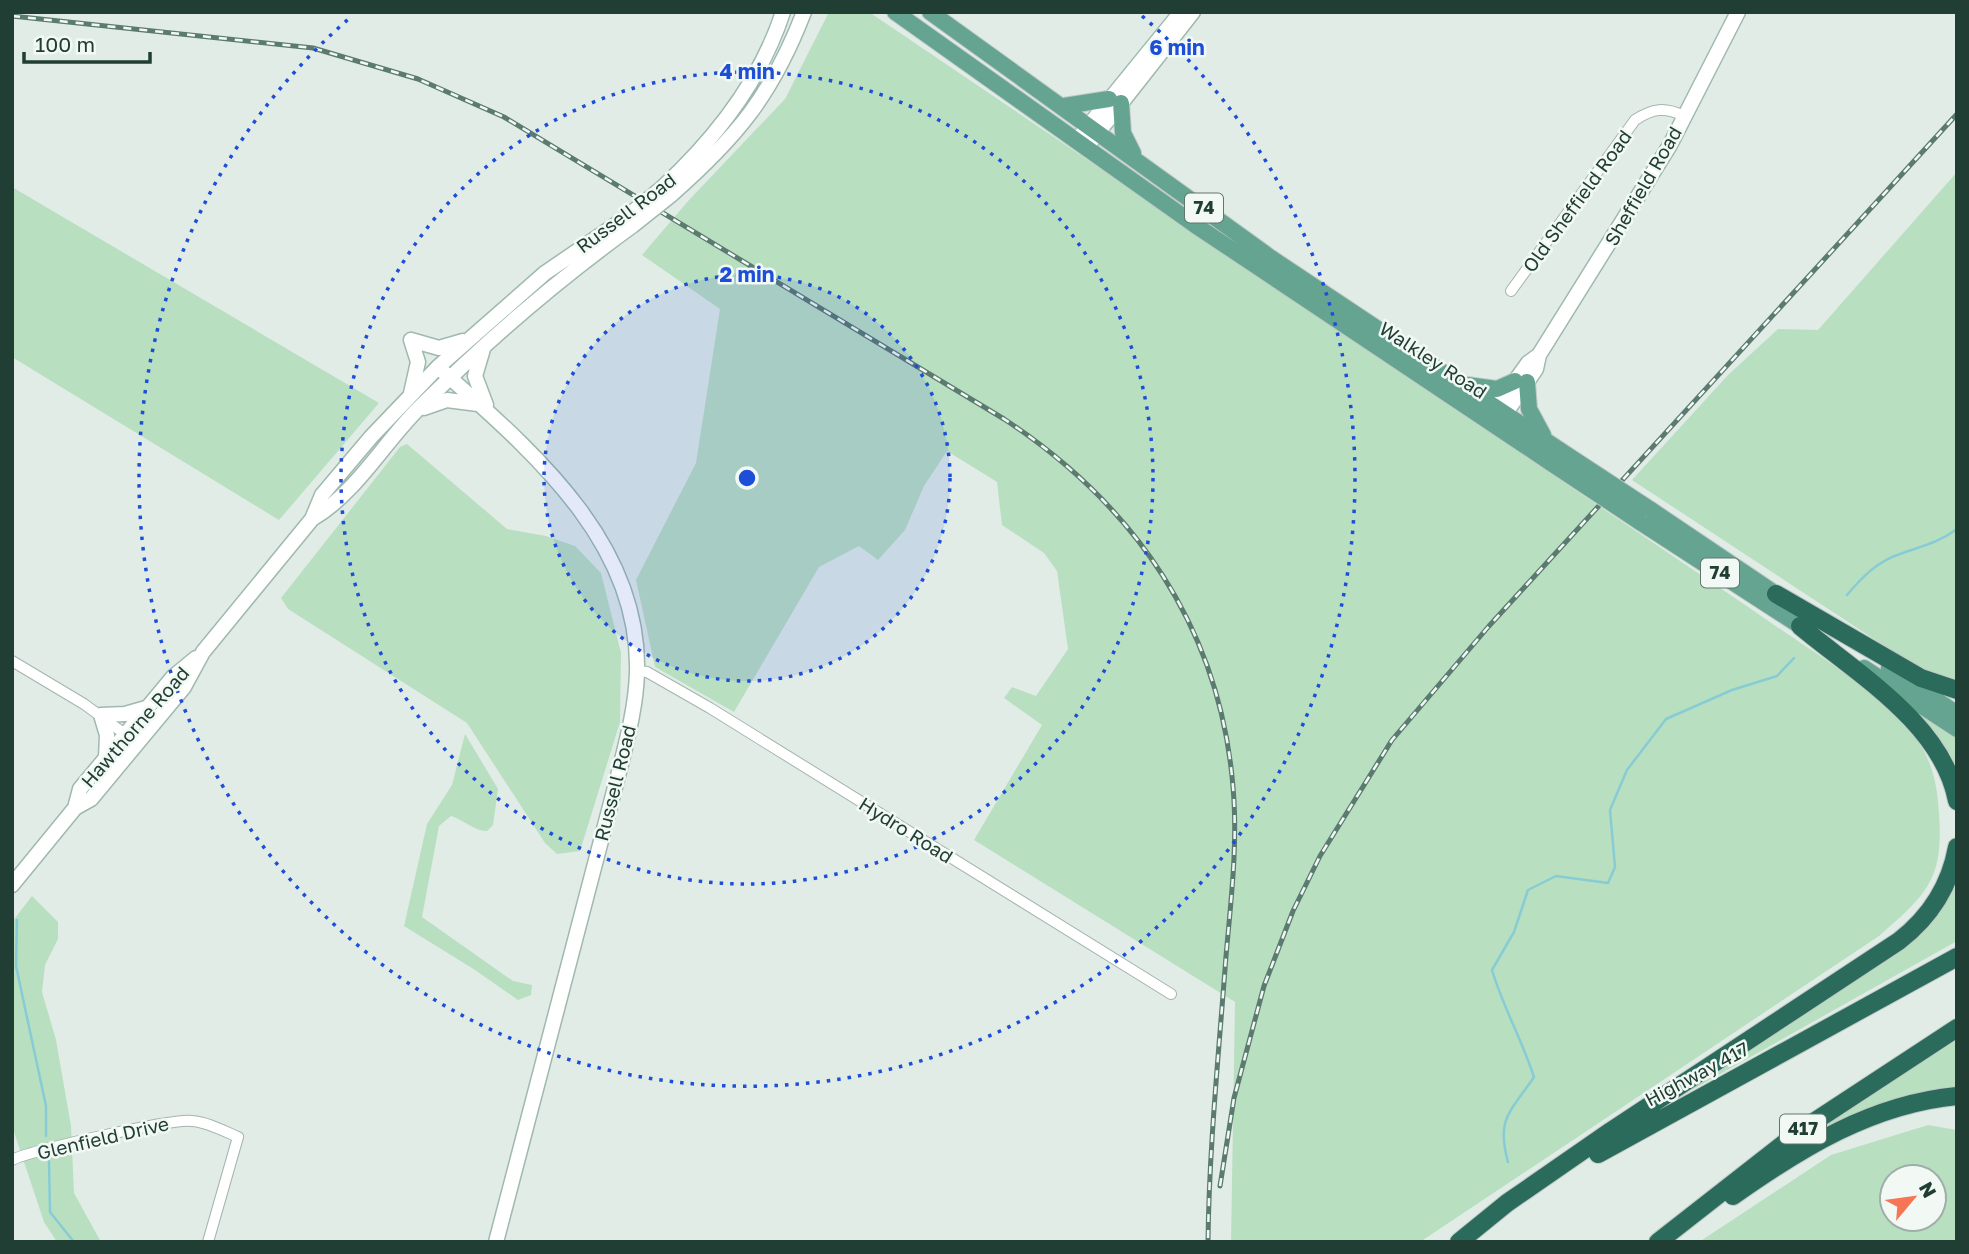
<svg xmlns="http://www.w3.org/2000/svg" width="1969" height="1254" font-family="'Golos Text',sans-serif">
  <rect width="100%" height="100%" fill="#e1ece7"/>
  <path fill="#b9dfc1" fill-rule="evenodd" d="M829,12H869L1757,613C1804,647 1910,708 1929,762C1936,779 1938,797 1939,814C1944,880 1926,895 1879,936L1420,1242H1231L1235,1002L974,840L1042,725L1004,698L1012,687L1036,696L1068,649L1057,571L1044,553L1002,525L997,482L947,451L924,486L905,530L878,560L859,546L819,567L734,712L655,667L636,580L696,463L720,309L642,255L689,200L785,99Z
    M1957,172V682L1930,673L1903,658L1632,480L1728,375L1778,329L1818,330Z
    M12,187L379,403L279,520L12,357Z
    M407,444L507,529L546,536L575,546L601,573L621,653L620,722L580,851L557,854L545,843L467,723L288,609L281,598L400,447Z
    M1909,704L1957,736V780Z
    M465,734L498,789L493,825L487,831C474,831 464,820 451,816L439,826L422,917L513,981L532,985L531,995L518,1000L475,970L404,926L427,824L452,785Z
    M1957,869V941L1665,1105L1898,947Z
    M32,896L58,922V939L45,965L42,992L56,1040L71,1126L74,1193L101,1242H57L44,1222L14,1132L12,922Z
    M1957,1040V1092L1822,1135L1818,1129Z
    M1928,1125L1957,1130V1242H1699L1831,1155ZM1892,1177H1934V1219H1892Z"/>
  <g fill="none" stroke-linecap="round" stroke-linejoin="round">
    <path stroke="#87ccd4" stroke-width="2.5" d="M1847,595C1862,577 1878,561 1900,554C1922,546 1938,543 1957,529
      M17,920L16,966L46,1106V1136
      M49,1161L50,1212L74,1242
      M1508,1162C1496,1118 1510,1113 1534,1077C1522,1040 1503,1007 1492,970L1514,932L1528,890L1556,876L1608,883L1615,867L1610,810L1627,770L1666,719L1732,690L1777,676L1794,658"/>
    <g stroke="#a4b4ae" stroke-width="12">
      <path id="street" d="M1511,291L1635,120C1653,108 1665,107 1684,116
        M12,661L84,704L129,737
        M637,671L647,672L710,708L1171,994
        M12,1160C29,1151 173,1118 192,1121C207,1122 224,1131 238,1137L208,1242"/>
    </g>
    <g stroke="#9fb9ae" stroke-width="17">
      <path id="secondary" d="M1076,141L1181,12
        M1086,148L1193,12
        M662,188C714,140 761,80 783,12
        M671,195C737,137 772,95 804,12
        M411,340L439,348L463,341
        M411,340L418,362L411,393
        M483,349L475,376L486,405
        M438,367C528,448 641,540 637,673C636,706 627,740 619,772L496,1242
        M424,408L447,400L478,404
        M1490,416L1528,363L1539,355
        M1499,423L1536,369L1539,355L1670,145L1738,12
        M312,519C355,494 383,444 418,409C485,342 555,282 632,226
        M106,758L107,735L101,715L125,714L146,708
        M75,808L80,789L173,677L196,658
        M12,885L75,808L91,799L184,687L203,652L312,519L322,495L371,437L438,367L545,273L624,219"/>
    </g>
    <g stroke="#c1c9c6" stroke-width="18">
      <path id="primary" d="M895,12L1195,225L1551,463
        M930,12L1271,258L1561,451
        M1121,103L1123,133L1133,153
        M1064,106L1109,99
        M1527,382L1529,409L1543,435
        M1467,385L1497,389L1515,381
        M1651,510L1786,601
        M1640,522L1811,633
        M1864,668L1957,729
        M1889,668L1957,714"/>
    </g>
    <g stroke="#c1c9c6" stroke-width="20">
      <path id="highway" d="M1776,594L1921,678L1957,690
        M1800,626C1856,673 1943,724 1957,801
        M1598,1154L1957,957
        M1733,1196C1801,1148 1872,1104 1957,1096
        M1459,1242L1507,1203L1611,1131L1899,941C1930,917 1950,886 1957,847
        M1658,1242L1800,1131L1957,1028"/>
    </g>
    <use href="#street" stroke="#fff" stroke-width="10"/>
    <use href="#secondary" stroke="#fff" stroke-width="14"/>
    <use href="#primary" stroke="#64a490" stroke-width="16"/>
    <use href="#highway" stroke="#2b6b5b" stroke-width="18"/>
    <g stroke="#5b7a70" stroke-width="5">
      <path id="rail" d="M12,16L313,48L418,79L504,117L1004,419C1135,505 1220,628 1233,787C1238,843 1231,900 1226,956C1219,1051 1209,1147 1208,1242
        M1220,1186L1234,1098L1264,986L1293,911L1320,856L1392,740L1489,626L1957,114"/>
    </g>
    <use href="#rail" stroke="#f2f9f5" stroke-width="2.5" stroke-dasharray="8" stroke-linecap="butt"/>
    <g stroke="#9fb9ae" stroke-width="17" stroke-linecap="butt">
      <path id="secondary-bridge" d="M624,219L662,188
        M632,226L671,195"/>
    </g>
    <g stroke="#c1c9c6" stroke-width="18" stroke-linecap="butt">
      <path id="primary-bridge" d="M1561,451L1651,510
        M1551,463L1640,522"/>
    </g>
    <use href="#secondary-bridge" stroke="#fff" stroke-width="14"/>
    <use href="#primary-bridge" stroke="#64a490" stroke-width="16"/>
  </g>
  <circle cx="747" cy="478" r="203" fill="#1d4ed8" fill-opacity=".12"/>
  <g fill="none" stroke="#1d4ed8" stroke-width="3.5" stroke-dasharray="3.5 7">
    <circle cx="747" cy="478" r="203"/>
    <circle cx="747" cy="478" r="406"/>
    <path d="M1142 16A608 608 0 1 1 352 16"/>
  </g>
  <g text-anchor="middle" stroke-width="5" stroke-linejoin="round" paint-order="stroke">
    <g fill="#f2f9f5" stroke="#60766f" stroke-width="2">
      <rect x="1185" y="193.5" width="38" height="29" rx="5"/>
      <rect x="1701" y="558.5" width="38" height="29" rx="5"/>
      <rect x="1780" y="1114.5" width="46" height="29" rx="5"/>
    </g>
    <g font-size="18" font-weight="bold" fill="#213e35">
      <text x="1204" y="214">74</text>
      <text x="1720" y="579">74</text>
      <text x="1803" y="1135">417</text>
    </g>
    <g font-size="19" fill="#213e35" stroke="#f2f9f5">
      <text transform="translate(1643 186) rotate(-60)" y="7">Sheffield Road</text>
      <text transform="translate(1577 201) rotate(-54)" y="7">Old Sheffield Road</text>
      <text transform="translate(626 213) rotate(-37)" y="7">Russell Road</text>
      <text transform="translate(1433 360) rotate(33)" y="7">Walkley Road</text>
      <text transform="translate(135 727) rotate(-49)" y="7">Hawthorne Road</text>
      <text transform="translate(615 783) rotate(-76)" y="7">Russell Road</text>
      <text transform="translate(906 830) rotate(32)" y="7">Hydro Road</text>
      <text transform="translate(1697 1074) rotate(-28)" y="7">Highway 417</text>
      <text transform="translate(103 1138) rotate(-13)" y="7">Glenfield Drive</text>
    </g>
  </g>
  <circle cx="747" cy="478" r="10" fill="#1d4ed8" stroke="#f2f9f5" stroke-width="3.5"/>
  <g font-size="21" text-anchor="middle" font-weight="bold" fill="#1d4ed8" stroke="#f2f9f5" stroke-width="5" stroke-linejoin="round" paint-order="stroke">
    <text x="1177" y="55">6 min</text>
    <text x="747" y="79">4 min</text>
    <text x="747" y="282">2 min</text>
  </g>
  <rect width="1969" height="1254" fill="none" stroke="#213e35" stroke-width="28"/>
  <g transform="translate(1913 1198) rotate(61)"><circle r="33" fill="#f2f9f5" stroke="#9eaea8" stroke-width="2"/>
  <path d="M0-5L12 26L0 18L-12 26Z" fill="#f77454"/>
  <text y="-10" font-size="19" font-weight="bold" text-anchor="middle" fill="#213e35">N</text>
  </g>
  <path d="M24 52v10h126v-10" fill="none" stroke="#213e35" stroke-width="3.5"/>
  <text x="35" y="52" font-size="21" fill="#213e35" stroke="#f2f9f5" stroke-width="5" paint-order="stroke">100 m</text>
</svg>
